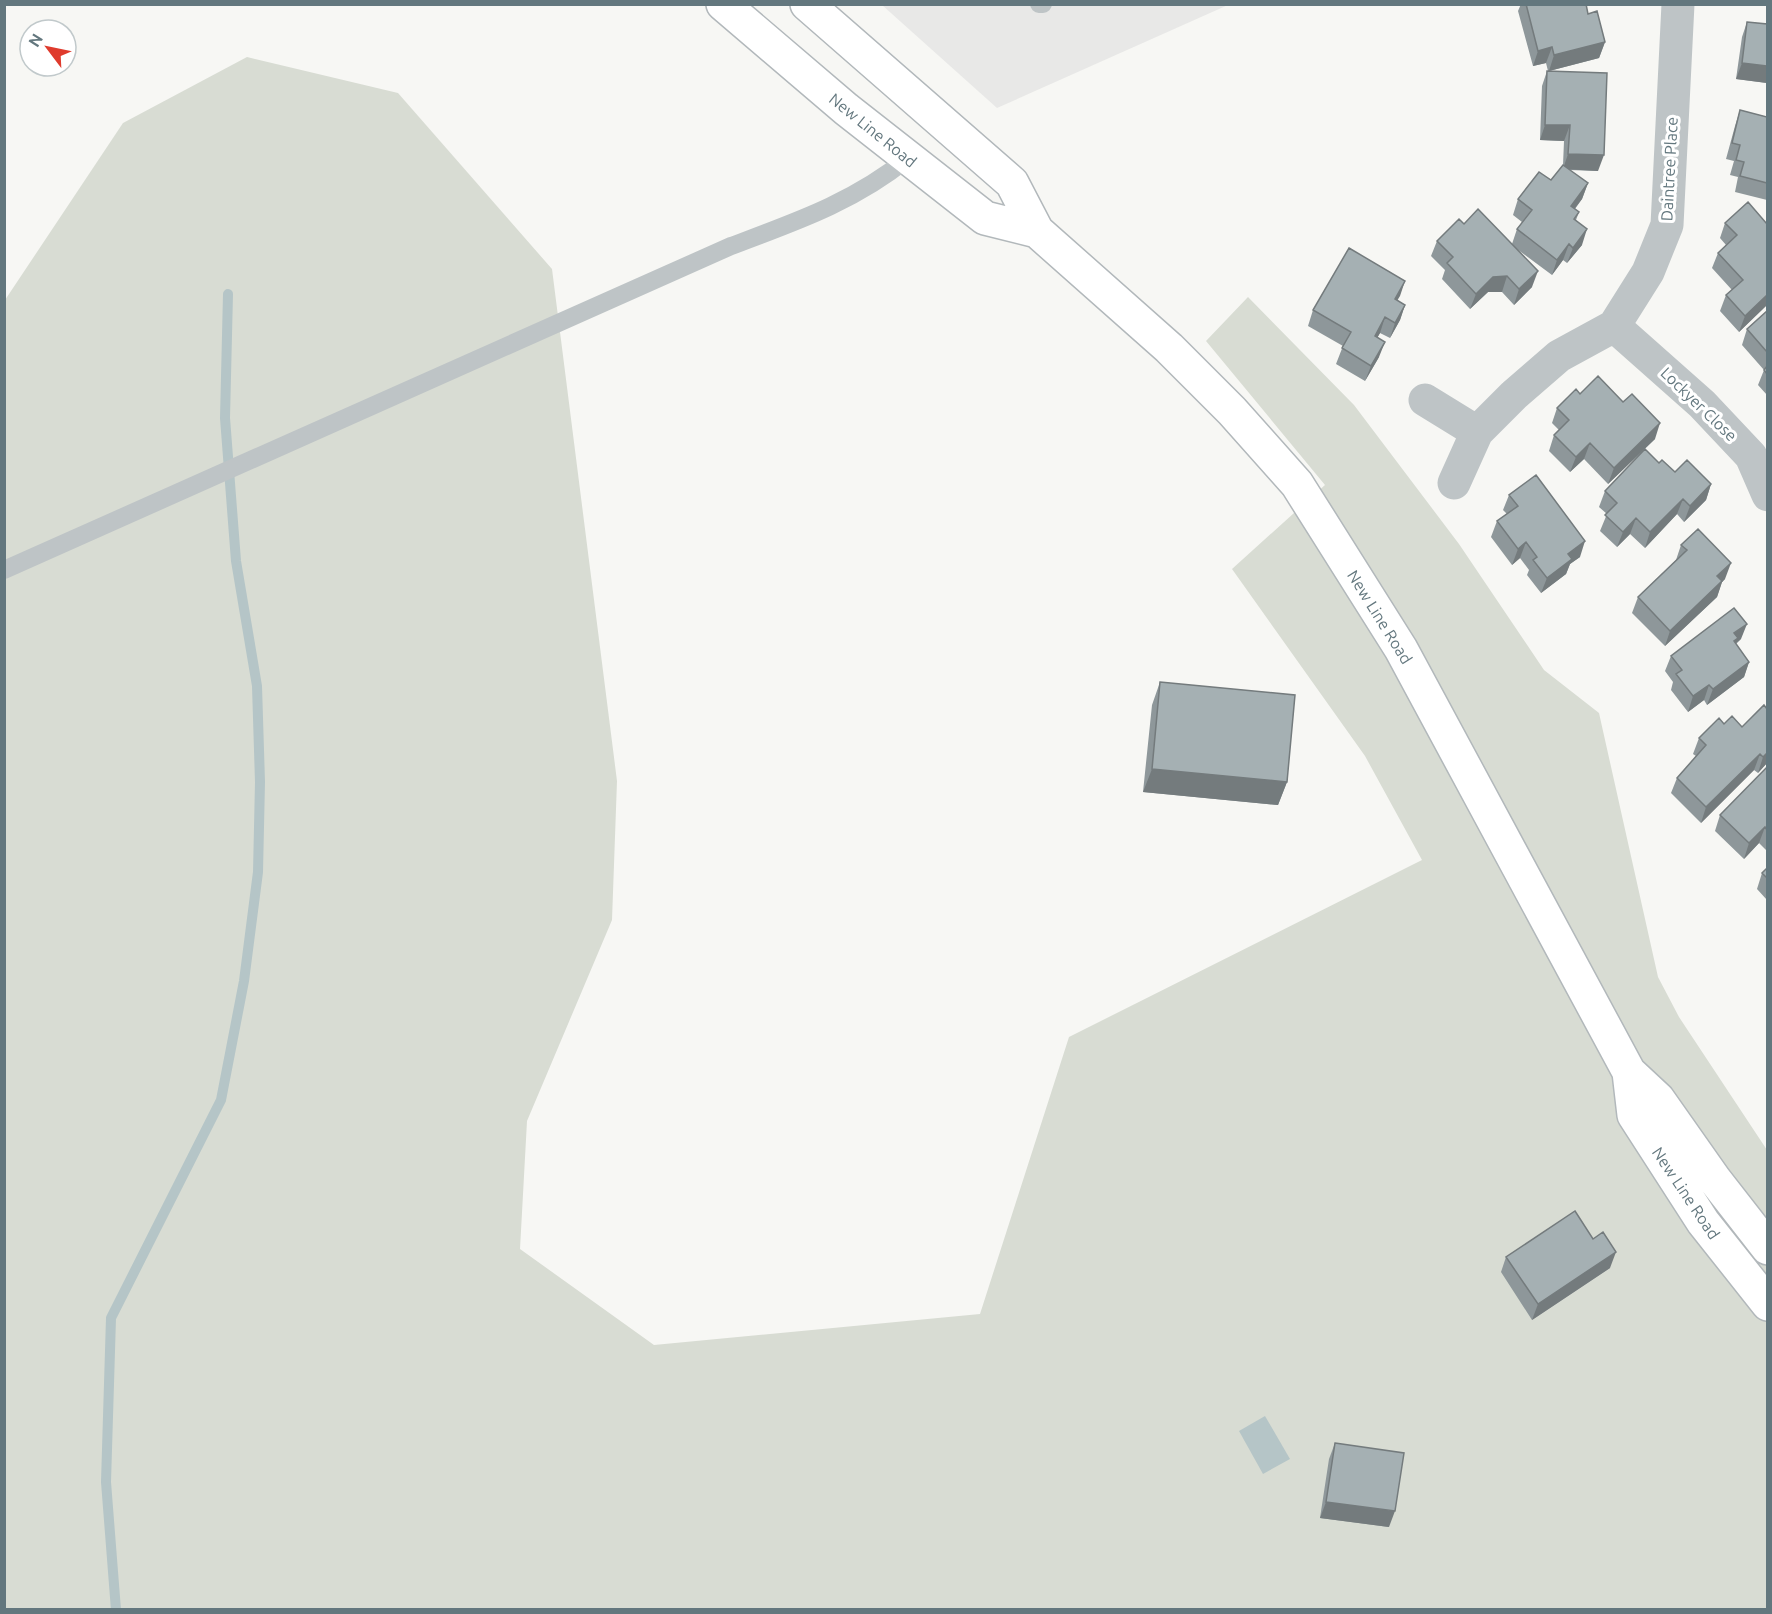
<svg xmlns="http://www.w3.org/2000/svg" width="1772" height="1614" font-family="Ubuntu,sans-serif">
  <rect width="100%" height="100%" fill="#f7f7f4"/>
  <path fill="#e8e8e7" d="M882,5H1228L997,108Z"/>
  <path fill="#d8dcd3" d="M247,57L398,93L552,269L617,781L612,920L527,1121L520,1249L654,1345L980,1314L1069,1037L1422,860L1365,756L1232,569L1325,485L1206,341L1248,297L1354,405L1459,544L1544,670L1599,713L1658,977L1679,1017L1767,1150V1609L5,1610V300L123,123Z"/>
  <path fill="#b5c5c7" d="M1265,1416L1290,1459L1263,1474L1239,1431Z"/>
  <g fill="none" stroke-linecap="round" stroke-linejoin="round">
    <path stroke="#b5c5c7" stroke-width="10" d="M116,1610L106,1482L111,1318L221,1100L244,981L258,872L260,782L257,686L236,561L225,418L228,294"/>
    <g stroke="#b2b8bb" stroke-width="36">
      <path id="primary" d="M723,4L846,109L985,218L1037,231
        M807,4L1012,183L1037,231L1169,348L1232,411L1297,484L1401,649L1629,1072L1658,1099L1715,1180L1768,1248
        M1629,1072L1634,1115L1703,1222L1768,1304"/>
    </g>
    <path stroke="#bec4c6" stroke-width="18" d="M1039,4H1043
      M4,570L731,246C795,222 854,202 908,158"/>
    <path stroke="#bec4c6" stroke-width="33" d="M1614,326L1702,404L1751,456L1768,495
      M1425,400L1477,432
      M1454,483L1477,432L1514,395L1559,356L1614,326L1648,272L1667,225L1678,4"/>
    <use href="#primary" stroke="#fff" stroke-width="33"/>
  </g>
  <path fill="#8e979a" d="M1521,4H1586L1588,14L1605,42L1599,58L1549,71L1598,171L1569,170L1588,183L1582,199L1575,209L1579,212L1576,220L1582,245L1567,263L1563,260L1552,275L1514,247L1532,287L1514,305L1502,292H1488L1470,309L1442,279L1445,270L1431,256L1437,241L1464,224L1512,244L1517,229L1522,222L1513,215L1518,199L1551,180L1563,165L1564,141L1540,140L1542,86L1547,71H1548L1546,63L1533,66L1518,11Z
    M1747,22L1767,24V83L1736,79L1742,37Z
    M1740,110L1767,117V200L1735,192L1738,177L1730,175L1734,161L1726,159L1735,126Z
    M1748,202L1767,305L1739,332L1720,311L1726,295L1732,290L1712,268L1718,253L1726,245L1720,238L1725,223Z
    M1405,281L1397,300L1405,305L1400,320L1390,338L1380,333L1377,338L1379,357L1365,381L1336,364L1343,346L1308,326L1313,310Z
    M1767,311V395L1758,385L1764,370L1742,345L1747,329Z
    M1580,394L1655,439L1608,484L1584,459L1570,472L1549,451L1554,435L1559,430L1552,423L1557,408Z
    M1659,463L1675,472L1711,484L1706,500L1684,522L1677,514L1645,548L1630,534L1617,547L1600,531L1607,514L1599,507L1605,491Z
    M1509,495L1580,557L1570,564L1566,574L1541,593L1527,575L1529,570L1520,558L1512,565L1491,537L1497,521L1507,514L1503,510Z
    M1681,545L1725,579L1722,582L1717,597L1665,646L1632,613L1638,597L1676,560Z
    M1741,639L1736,644L1749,662L1744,677L1707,705L1704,700L1688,712L1671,690L1673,682L1665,671L1671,656Z
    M1160,682L1287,782L1278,805L1143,792L1152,705Z
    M1732,716L1767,763L1758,773L1754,770L1701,823L1671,793L1677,778L1696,756L1693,754L1699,738L1724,724Z
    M1767,767V851L1759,843L1744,859L1715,831L1720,815Z
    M1767,868V900L1757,889L1762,873Z
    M1593,1239L1610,1268L1532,1320L1501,1272L1506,1257Z
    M1335,1443L1389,1527L1320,1518L1329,1459Z"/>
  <path fill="#747b7d" d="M1605,42L1599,58L1549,71L1554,55Z
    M1552,47L1546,63L1533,66L1538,51Z
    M1742,63L1767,66V83L1736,79Z
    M1545,125H1570L1564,141L1540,140Z
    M1568,154L1604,155L1598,171L1563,169Z
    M1588,183L1582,199L1565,221L1571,206Z
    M1587,229L1582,245L1567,263L1573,248Z
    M1569,244L1563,260L1552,275L1557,260Z
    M1538,271L1532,287L1514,305L1519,289Z
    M1507,276L1502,292H1488L1470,309L1476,294L1493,277Z
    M1405,281L1400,296L1389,314L1395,299Z
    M1767,295V305L1739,332L1745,316Z
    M1405,305L1400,320L1390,338L1395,323Z
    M1385,317L1380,333L1369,352L1375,336Z
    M1385,342L1379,357L1365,381L1371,366Z
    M1660,423L1655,439L1608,484L1614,468Z
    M1590,443L1584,459L1570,472L1576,457Z
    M1711,484L1706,500L1684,522L1690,506Z
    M1683,499L1677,514L1645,548L1650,532Z
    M1636,518L1630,534L1617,547L1623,532Z
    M1585,541L1580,557L1570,564L1566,574L1541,593L1547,578L1568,554Z
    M1526,542L1520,558L1512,565L1518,549Z
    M1731,563L1725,579L1722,582L1717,597L1665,646L1670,631L1717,576Z
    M1747,624L1741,639L1736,643L1732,654L1734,633Z
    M1749,662L1744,677L1707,705L1713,689Z
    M1709,685L1704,700L1688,712L1693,696Z
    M1767,753V763L1758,773L1763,757Z
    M1760,754L1754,770L1701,823L1706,807Z
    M1152,769L1287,782L1278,805L1143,792Z
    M1765,827L1759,843L1744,859L1749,843Z
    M1616,1252L1610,1268L1532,1320L1538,1304Z
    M1326,1502L1395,1511L1389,1527L1320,1518Z"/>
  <path fill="#a5b0b3" stroke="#747b7d" stroke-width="1.5" d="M1526,4H1586L1588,14L1597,11L1605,42L1554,55L1552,47L1538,51Z
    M1747,22L1767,24V66L1742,63Z
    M1547,71L1607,73L1604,155L1568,154L1570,125H1545Z
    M1740,110L1767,117V183L1740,176L1744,162L1736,160L1740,145L1732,143Z
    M1563,165L1588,183L1571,206L1579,212L1574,219L1587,229L1573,248L1569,244L1557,260L1517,229L1532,210L1518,199L1539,172L1551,180Z
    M1748,202L1767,224V295L1745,316L1726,295L1743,280L1718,253L1737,235L1725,223Z
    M1478,209L1538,271L1519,289L1507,276L1493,277L1476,294L1447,263L1453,257L1437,241L1459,219L1464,224Z
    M1349,248L1405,281L1395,299L1405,305L1395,323L1385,317L1375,336L1385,342L1371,366L1342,348L1351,332L1313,310Z
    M1767,311V352L1747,329Z
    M1767,366V374L1764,370Z
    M1598,376L1623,402L1632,394L1660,423L1614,468L1590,443L1576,457L1554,435L1569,420L1557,408L1576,389L1580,394Z
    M1645,449L1659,463L1662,460L1675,472L1687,460L1711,484L1690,506L1683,499L1650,532L1636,518L1623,532L1605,515L1617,503L1605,491Z
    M1536,475L1585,541L1568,554L1572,559L1547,578L1533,560L1537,557L1526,542L1518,549L1497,521L1518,506L1509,495Z
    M1698,529L1731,563L1717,576L1722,581L1670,631L1638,597L1687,550L1681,545Z
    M1734,608L1747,624L1734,633L1738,638L1734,641L1749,662L1713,689L1709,685L1693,696L1676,674L1682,670L1671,656Z
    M1160,682L1295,695L1287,782L1152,769Z
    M1764,705L1767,709V753L1763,757L1760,754L1706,807L1677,778L1706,745L1699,738L1719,718L1724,724L1732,716L1742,727Z
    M1767,767V830L1765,827L1749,843L1720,815Z
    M1767,868V878L1762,873Z
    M1575,1211L1593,1239L1603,1232L1616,1252L1538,1304L1506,1257Z
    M1335,1443L1404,1453L1395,1511L1326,1502Z"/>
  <g text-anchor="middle" stroke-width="6" stroke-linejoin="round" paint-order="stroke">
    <g font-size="16" fill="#63777e" stroke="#fff">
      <text transform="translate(873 130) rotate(39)" y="6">New Line Road</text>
      <text transform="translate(1669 169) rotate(-87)" y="6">Daintree Place</text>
      <text transform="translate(1699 404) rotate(44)" y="6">Lockyer Close</text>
      <text transform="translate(1380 617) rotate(58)" y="6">New Line Road</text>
      <text transform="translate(1686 1193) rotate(56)" y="6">New Line Road</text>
    </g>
  </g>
  <rect width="1772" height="1614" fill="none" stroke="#63777e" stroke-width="12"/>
  <g transform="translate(48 48) rotate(302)"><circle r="28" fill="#ffffff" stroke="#c1c9cb" stroke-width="1.5"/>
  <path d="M0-4.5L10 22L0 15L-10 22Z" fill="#df3b2d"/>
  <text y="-9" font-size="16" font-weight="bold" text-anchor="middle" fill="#63777e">N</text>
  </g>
</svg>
